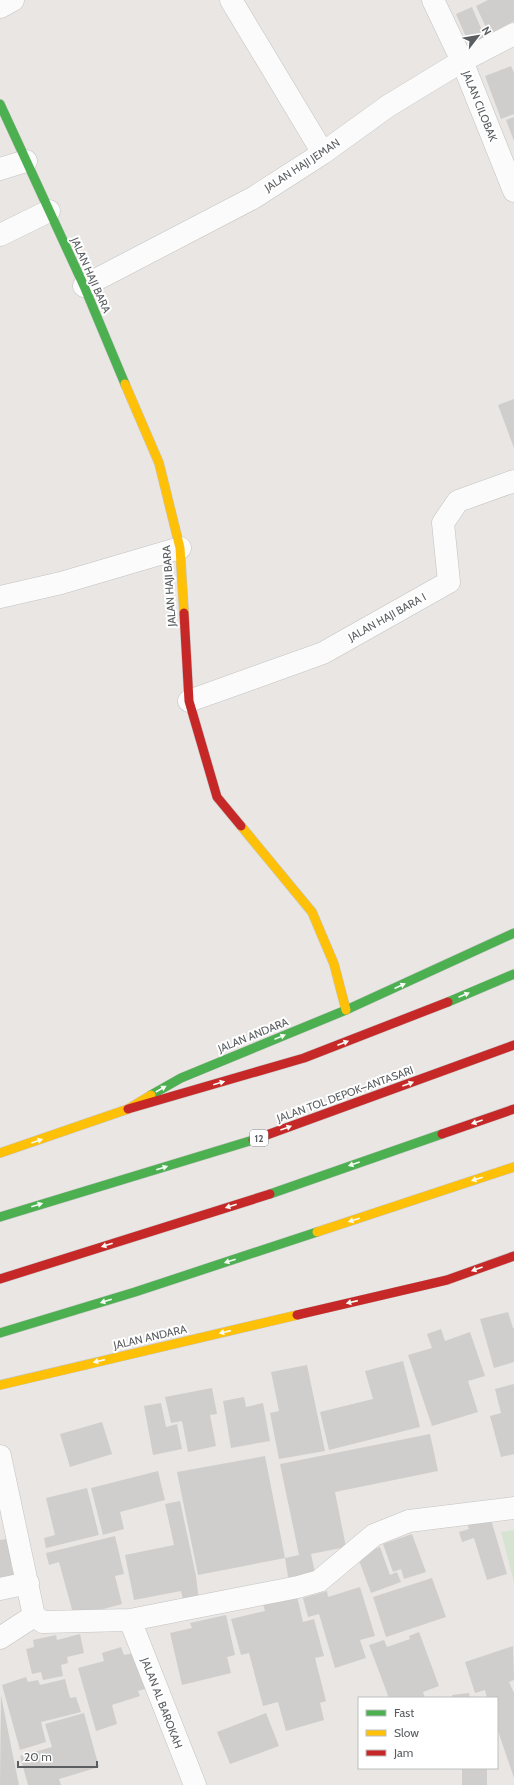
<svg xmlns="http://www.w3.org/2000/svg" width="514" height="1785" font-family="Cabin,sans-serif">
  <rect width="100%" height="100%" fill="#e9e6e3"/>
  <path fill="#d6e3d0" d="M514,1530V1582L501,1532Z"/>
  <path fill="#d0cecc" d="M488,0H514V21L489,34L476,6Z
    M472,7L489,47L473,53L456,14Z
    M511,66L514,73V114L501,119L485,76Z
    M514,117V141L506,120Z
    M514,399V448L498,405Z
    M508,1312L513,1328H514V1362L494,1368L480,1319Z
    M441,1329L445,1341L470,1332L485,1376L468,1381L478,1412L432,1426L408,1355L432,1348L427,1334Z
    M403,1361L420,1427L329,1450L320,1412L373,1399L365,1371Z
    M307,1365L325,1451L279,1459L270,1413L279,1411L271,1372Z
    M514,1384V1454L501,1457L490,1416L501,1413L495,1389Z
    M212,1388L217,1414L210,1415L216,1446L188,1452L182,1421L171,1423L165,1397Z
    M244,1397L246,1407L263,1403L270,1441L231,1448L223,1401Z
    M161,1403L166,1427L177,1424L182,1449L153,1455L144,1406Z
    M102,1422L112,1454L70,1467L60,1434Z
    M430,1434L438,1471L335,1492L346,1547L311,1554L316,1577L289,1582L285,1558L299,1555L280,1464Z
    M265,1456L285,1558L198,1575L177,1472Z
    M158,1471L165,1500L120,1512L124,1529L103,1535L91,1488Z
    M87,1488L99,1535L46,1548L44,1538L55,1535L46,1498Z
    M180,1501L196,1576L199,1601L184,1604L181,1591L134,1600L125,1555L174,1545L165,1504Z
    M490,1516L507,1574L487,1580L474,1538L462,1542L459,1532L469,1529L467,1523Z
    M412,1534L426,1572L404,1579L401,1569L393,1572L383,1544Z
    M115,1536L124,1574L115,1576L122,1604L74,1617L59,1562L49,1565L46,1553Z
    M12,1538L18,1563L11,1565L15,1579L0,1583V1540Z
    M380,1547L390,1575L397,1572L401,1582L371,1593L357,1555Z
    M432,1578L446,1617L386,1637L373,1597Z
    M360,1587L375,1636L360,1640L366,1658L335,1668L319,1614L308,1617L303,1598L327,1591L328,1597Z
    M297,1596L303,1622L314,1619L324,1656L315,1658L326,1701L320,1703L324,1720L286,1731L278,1702L263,1706L249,1653L241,1655L231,1619L265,1611L263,1604Z
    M226,1615L235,1655L227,1657L231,1673L182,1685L170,1633L192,1628L190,1623Z
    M419,1632L439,1686L423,1692L425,1698H389L369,1645L384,1640L387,1647L410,1639L409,1636Z
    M80,1634L84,1653L67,1657L68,1663L61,1665L63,1676L43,1680L41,1672L32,1674L26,1649L34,1647L33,1640L56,1635L57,1640Z
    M513,1646L514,1680L509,1682L514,1693V1778L497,1728V1698H487L485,1690L475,1693L465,1662Z
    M121,1647L124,1655L134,1653L140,1677L145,1675L148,1688L138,1691L140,1696L112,1705L117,1724L96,1731L78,1668L104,1661L102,1653Z
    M26,1677L28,1682L38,1680L40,1685L65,1679L70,1698L76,1697L81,1712L41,1722L46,1742L20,1750L2,1685Z
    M469,1693L470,1698H452V1695Z
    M1,1695L12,1751L19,1785H0Z
    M84,1713L99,1767L59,1779L61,1785H28L20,1756L52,1747L45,1724Z
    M266,1713L279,1746L230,1764L217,1732Z
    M462,1768H487V1785H462Z"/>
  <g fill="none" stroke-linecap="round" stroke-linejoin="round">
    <g stroke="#c3c3c3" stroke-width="23">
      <path id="street" d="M231,0L323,153
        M433,0L462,61L514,191
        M0,7L13,0
        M0,169L26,161
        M0,235L49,211
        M84,286L253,198L323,153L388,106L462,61L514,34
        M0,597L61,583L180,548
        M189,701L323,653L449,582L443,523L458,501L514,481
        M0,1456L34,1616L43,1622L130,1620L298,1587L319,1581L374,1535L409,1521L514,1508
        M0,1589L28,1583
        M130,1620L195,1785
        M0,1638L34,1616"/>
    </g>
    <g stroke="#c4c4c4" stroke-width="10">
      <path id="fast" d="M0,104L84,286L125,384
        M448,1002L514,974
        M151,1095L181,1078L346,1010L514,933
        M270,1194L442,1134
        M0,1217L253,1140
        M0,1333L135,1292L317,1232"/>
    </g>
    <g stroke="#c4c4c4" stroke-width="10">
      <path id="slow" d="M125,384L159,463L180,548L184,613
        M241,826L312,912L334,964L346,1010
        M0,1153L128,1109L151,1095
        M317,1232L514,1167
        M0,1385L297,1315"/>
    </g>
    <g stroke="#c4c4c4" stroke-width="10">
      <path id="jam" d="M184,613L189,701L217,797L241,826
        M128,1109L304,1058L448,1002
        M442,1134L514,1109
        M253,1140L514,1045
        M0,1279L270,1194
        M297,1315L447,1280L514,1256"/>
    </g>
    <use href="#street" stroke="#fcfbfb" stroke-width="22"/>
    <use href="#fast" stroke="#4caf50" stroke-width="9"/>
    <use href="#slow" stroke="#ffc107" stroke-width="9"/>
    <use href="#jam" stroke="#c62828" stroke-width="9"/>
  </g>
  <defs><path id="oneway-solid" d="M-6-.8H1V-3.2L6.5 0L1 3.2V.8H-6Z"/></defs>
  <g fill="#f6fbf6">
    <use href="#oneway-solid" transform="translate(400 986) rotate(-24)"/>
    <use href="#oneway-solid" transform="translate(464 995) rotate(-23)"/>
    <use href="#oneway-solid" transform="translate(280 1037) rotate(-22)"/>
    <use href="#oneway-solid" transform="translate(343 1043) rotate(-21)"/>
    <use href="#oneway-solid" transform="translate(219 1083) rotate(-16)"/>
    <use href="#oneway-solid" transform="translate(408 1084) rotate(-20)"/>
    <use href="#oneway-solid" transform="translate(161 1089) rotate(-30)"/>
    <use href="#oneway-solid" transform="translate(477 1122) rotate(161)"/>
    <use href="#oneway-solid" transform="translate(286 1128) rotate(-20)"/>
    <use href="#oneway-solid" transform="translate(37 1141) rotate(-19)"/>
    <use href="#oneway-solid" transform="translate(354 1164) rotate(161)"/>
    <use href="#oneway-solid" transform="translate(162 1168) rotate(-17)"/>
    <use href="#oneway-solid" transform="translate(477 1179) rotate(162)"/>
    <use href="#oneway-solid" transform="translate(37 1205) rotate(-17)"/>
    <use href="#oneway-solid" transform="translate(231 1206) rotate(162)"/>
    <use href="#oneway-solid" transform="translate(354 1220) rotate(162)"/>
    <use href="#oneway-solid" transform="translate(107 1245) rotate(162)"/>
    <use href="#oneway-solid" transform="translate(230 1261) rotate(162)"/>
    <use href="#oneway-solid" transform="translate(477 1269) rotate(160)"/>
    <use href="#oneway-solid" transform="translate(106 1301) rotate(163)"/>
    <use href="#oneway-solid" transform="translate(352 1302) rotate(167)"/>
    <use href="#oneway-solid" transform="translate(225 1332) rotate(167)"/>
    <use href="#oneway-solid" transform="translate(99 1361) rotate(167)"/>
  </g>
  <g text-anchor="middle" stroke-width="4" stroke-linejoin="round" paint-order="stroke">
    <rect fill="#fff" stroke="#8c8e90" stroke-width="1" x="250" y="1130" width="18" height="16" rx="3"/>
    <g font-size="10" font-weight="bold" fill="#5a5e60">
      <text x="259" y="1142">12</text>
    </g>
    <g font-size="11" fill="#5a5e60" stroke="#fff">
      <text transform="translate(480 106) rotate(68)" y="4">JALAN CILOBAK</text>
      <text transform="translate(302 165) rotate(-33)" y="4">JALAN HAJI JEMAN</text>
      <text transform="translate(91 275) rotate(66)" y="4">JALAN HAJI BARA</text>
      <text transform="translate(169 586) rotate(-94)" y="4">JALAN HAJI BARA</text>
      <text transform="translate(387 617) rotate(-29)" y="4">JALAN HAJI BARA I</text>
      <text transform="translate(253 1035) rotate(-22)" y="4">JALAN ANDARA</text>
      <text transform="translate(345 1094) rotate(-20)" y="4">JALAN TOL DEPOK–ANTASARI</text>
      <text transform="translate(150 1337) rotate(-13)" y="4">JALAN ANDARA</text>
      <text transform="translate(162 1703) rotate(69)" y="4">JALAN AL BAROKAH</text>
    </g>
  </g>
  <rect x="358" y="1697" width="140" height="72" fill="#ffffff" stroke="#bdbfbf"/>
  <rect x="366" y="1710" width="20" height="6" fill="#4caf50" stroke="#bdbfbf"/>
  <text x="394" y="1717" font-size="12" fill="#5a5e60">Fast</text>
  <rect x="366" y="1730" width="20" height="6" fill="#ffc107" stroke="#bdbfbf"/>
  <text x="394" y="1737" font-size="12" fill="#5a5e60">Slow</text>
  <rect x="366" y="1750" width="20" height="6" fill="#c62828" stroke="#bdbfbf"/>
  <text x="394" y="1757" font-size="12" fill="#5a5e60">Jam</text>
  <g transform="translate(478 36) rotate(59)" stroke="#ffffff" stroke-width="3" paint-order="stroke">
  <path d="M0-3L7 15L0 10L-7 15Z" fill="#5a5e60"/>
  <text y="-6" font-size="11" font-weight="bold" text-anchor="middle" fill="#5a5e60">N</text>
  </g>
  <path d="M18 1761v6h79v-6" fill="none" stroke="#5a5e60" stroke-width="2"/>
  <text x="24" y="1761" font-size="12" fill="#5a5e60" stroke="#ffffff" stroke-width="3" paint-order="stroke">20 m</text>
</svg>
